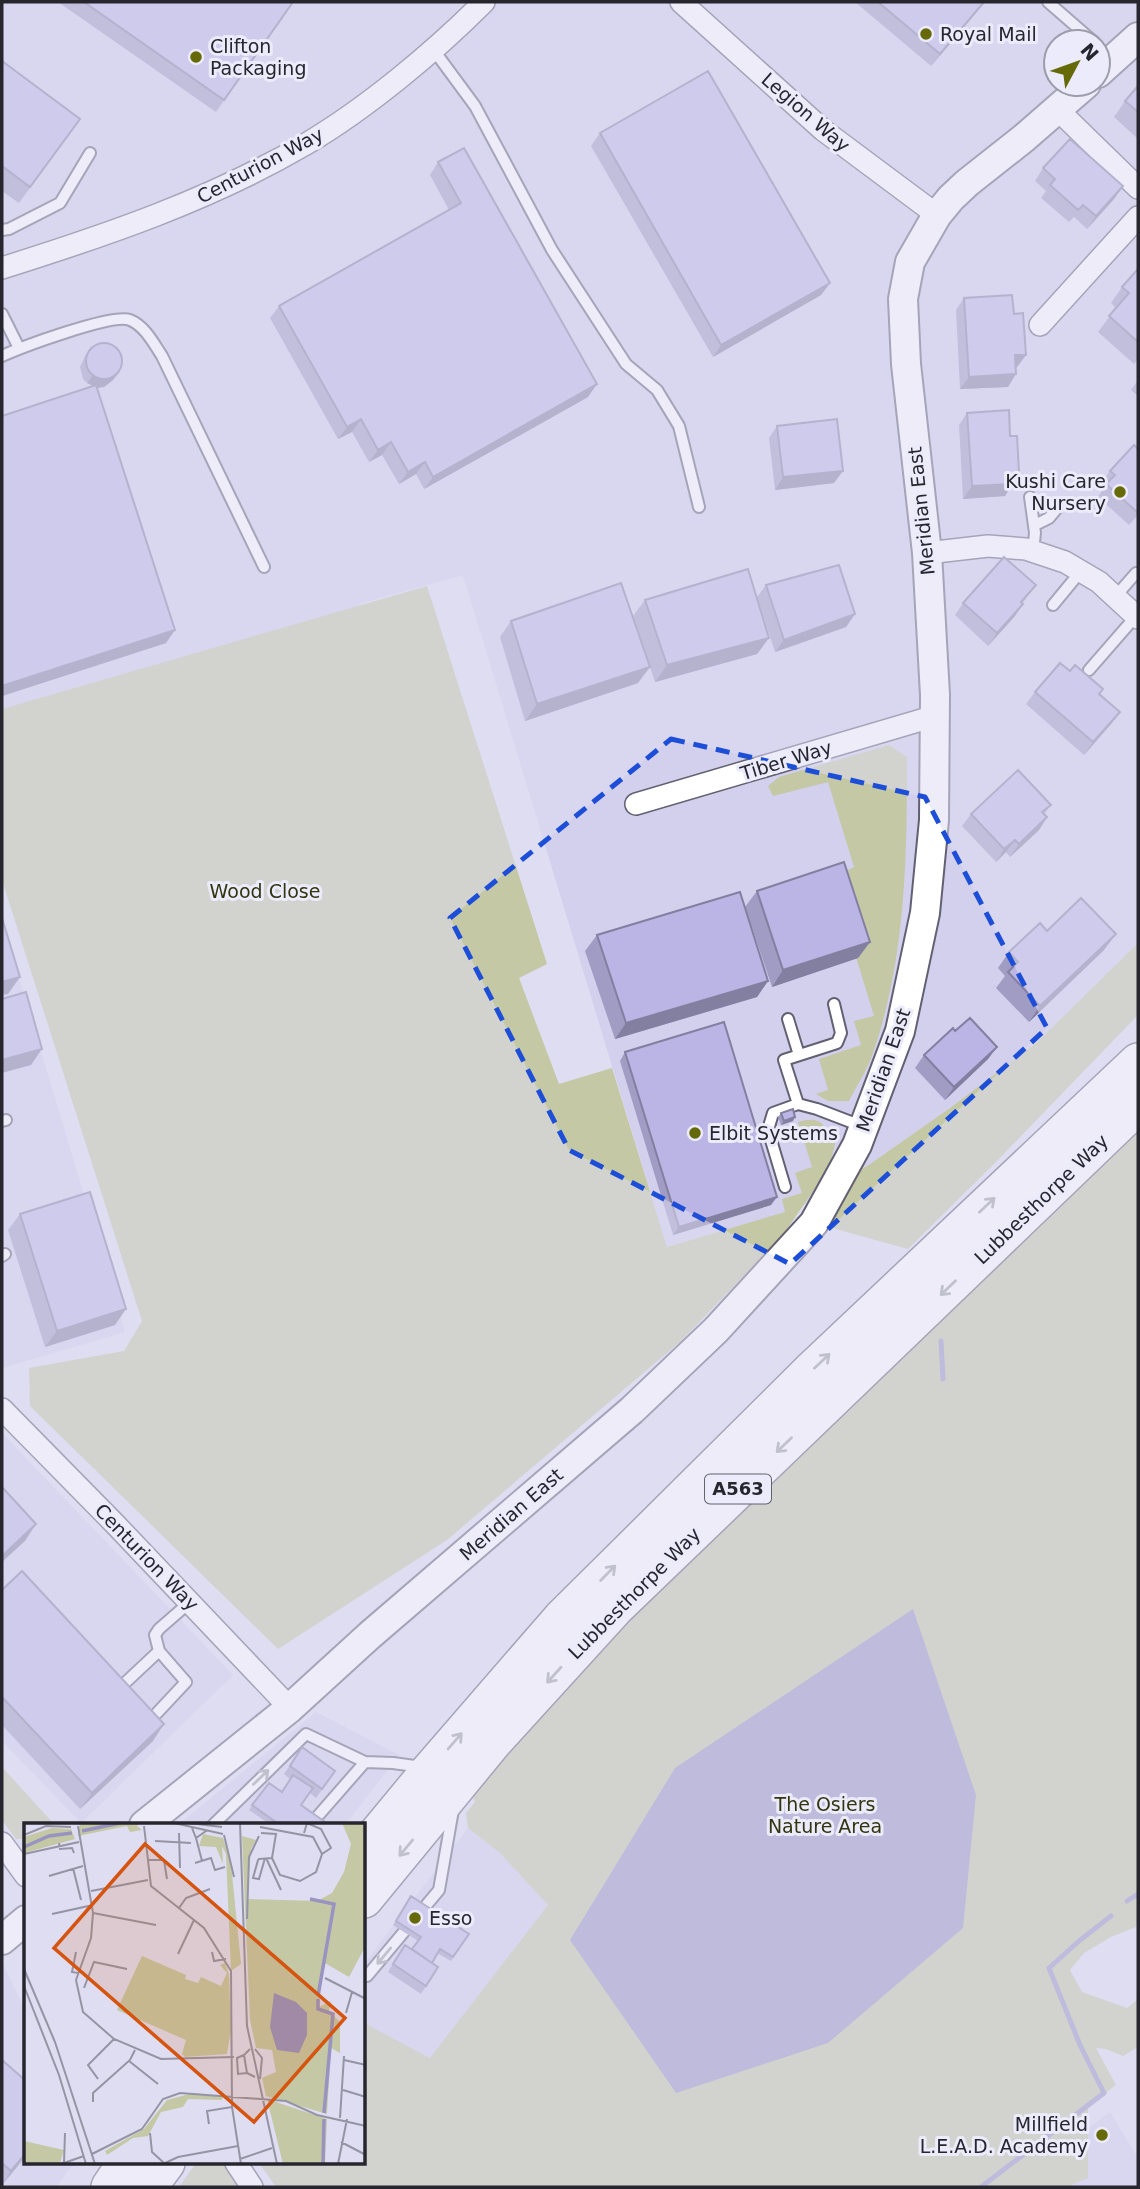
<svg xmlns="http://www.w3.org/2000/svg" width="1140" height="2189" font-family="'DejaVu Sans',sans-serif">
  <rect width="100%" height="100%" fill="#dfddf2"/>
  <path fill="#d2d0ec" fill-rule="evenodd" d="M2,2H1138V943L1036,1043L950,1108L870,1164L796,1209L667,1247L463,575L359,604L365,617L2,715ZM1056,42H1098V84H1056Z
    M2,921L125,1332L2,1368Z
    M2,1433L233,1675L81,1823L2,1741Z
    M316,1712L399,1755L345,1825H178Z
    M468,1828L561,1900L429,2073L364,2023V1964Z
    M2,1962L26,2012V2163H74L56,2187H2Z
    M1110,2112L1138,2158V2187H1010Z"/>
  <path fill="#c4c8a5" d="M427,586L547,964L519,978L559,1084L612,1068L667,1247L785,1212L782,1199L802,1193L795,1173L812,1167L798,1122C822,1115 824,1125 835,1144L829,1168L783,1235L681,1341L447,1540L278,1649L30,1406L29,1368L124,1351L142,1321L2,880V709Z
    M889,745L907,757C907,856 906,958 873,1053C868,1069 857,1085 849,1101H828L816,1094L828,1090L819,1059L861,1045L854,1021L874,1016L832,878L854,867L828,782L773,796L768,786L779,777Z
    M1138,943V1015L998,1160L908,1249L814,1223L835,1185L870,1164L950,1108L1036,1043Z
    M1138,1114V1926L1111,1937L1084,1953L1070,1970L1082,1992L1127,2008L1138,1999V2047L1123,2056L1106,2049L1096,2048L1116,2085L1088,2106V2178L1067,2187H276L259,2163H364V2023L430,2058L548,1905L500,1853L468,1828L466,1813L475,1802L472,1794L493,1742Z
    M2,1767L55,1825H26V1839H16L2,1820Z
    M196,2163H228L246,2187H179Z"/>
  <path fill="#9893c0" d="M913,1609L976,1795L963,1928L828,2043L676,2093L570,1940L675,1768Z"/>
  <g fill="none" stroke-linecap="round" stroke-linejoin="round">
    <path stroke="#9893c0" stroke-width="5" d="M941,1341L943,1379
      M1127,1901L1138,1894
      M981,2187L1104,2093L1080,2045L1049,1968L1079,1941L1111,1916"/>
    <g stroke="#626072" stroke-width="14">
      <path id="lane" d="M1048,2L1094,42
        M433,49L475,106L552,250L626,364L657,390L679,426L699,507
        M2,230L9,229L60,203L90,153
        M2,314L19,348
        M2,356C22,347 113,313 130,320C145,326 154,344 162,356L264,567
        M1030,497L1035,533L1033,551
        M1035,525L1049,518L1058,507
        M1115,597L1136,573
        M1053,605L1081,571
        M1089,670L1136,616
        M834,1004L841,1033L837,1043L784,1060L798,1104L817,1109L864,1127
        M788,1019L799,1055
        M2,1121L6,1120
        M785,1187L768,1130L773,1113L798,1104
        M2,1256L5,1254
        M126,1682L159,1651L155,1635L159,1629L190,1602
        M157,1713L186,1682L159,1651
        M213,1825L306,1734L365,1762
        M310,1825L365,1762L393,1763L422,1767
        M364,1976H367L439,1890L453,1810"/>
    </g>
    <g stroke="#626072" stroke-width="24">
      <path id="street" d="M681,2L823,130L937,215
        M1057,109L1138,188
        M2,268C107,235 210,200 306,144C367,108 434,52 484,2
        M1040,325L1138,217
        M927,553L988,546L1026,549L1065,562L1099,582L1138,618
        M636,804L935,716
        M2,1409L115,1524L290,1708
        M2,1843L26,1876
        M236,2163L252,2187"/>
    </g>
    <g stroke="#626072" stroke-width="32">
      <path id="secondary" d="M1098,73L1138,37
        M144,1825L290,1708L370,1635L632,1410L716,1330L814,1223L857,1145L900,1031L925,913L934,820L935,695L927,553L906,364L903,299L910,262L937,215L951,198L967,183L1024,138L1086,84
        M2,1940L26,1920"/>
    </g>
    <g stroke="#626072" stroke-width="40">
      <path id="highway" d="M364,1850L431,1769L561,1619L813,1369L1138,1062
        M364,1899L493,1742L615,1608L1138,1105
        M110,2187L126,2163
        M148,2187L166,2163"/>
    </g>
    <use href="#lane" stroke="#fff" stroke-width="10"/>
    <use href="#street" stroke="#fff" stroke-width="21"/>
    <use href="#secondary" stroke="#fff" stroke-width="28"/>
    <use href="#highway" stroke="#fff" stroke-width="37"/>
  </g>
  <path fill="#a09cc4" d="M58,2H293L216,112Z
    M855,2H985L931,66Z
    M2,61L80,119L19,203L2,191Z
    M1138,86V139L1114,117L1125,101Z
    M600,133L830,283L821,295L713,357L591,146Z
    M438,162L588,397L424,489L416,474L399,484L382,455L369,462L352,432L338,439L270,318L279,306L449,210L430,175Z
    M1043,168L1123,186L1114,199L1087,229L1074,217L1069,222L1041,198L1046,191L1035,181Z
    M1138,269V359L1134,364L1098,332L1116,308L1111,303L1122,287Z
    M964,298L1014,314L1026,355L1017,367H1016L1008,387L960,389L956,310Z
    M91,348L119,372L113,380L104,387H97L166,643L2,696V416L94,386L87,383L83,379L80,367L85,356Z
    M1138,380V396L1131,390Z
    M967,413L1013,481V484L1005,496L963,499L959,425Z
    M777,426L834,483L775,490L769,438Z
    M1138,449V515L1129,525L1098,497L1105,486L1101,483L1110,471Z
    M766,585L855,614L846,627L775,652L757,597Z
    M1027,598L1022,603L1015,616L988,646L955,615L963,603Z
    M645,600L769,638L757,654L655,682L633,616Z
    M511,621L638,683L525,721L500,637Z
    M1070,671L1100,694L1120,712L1111,724L1084,755L1026,704L1035,692Z
    M1051,805L1044,814L1047,817L1039,830L1010,857L1006,852L996,862L962,826L971,814Z
    M757,891L870,942L858,958L772,987L745,907Z
    M1047,931L1104,950L1029,1022L996,988L1005,976L998,968L1009,952Z
    M597,935L768,981L757,997L615,1039L585,951Z
    M955,1031L997,1047L988,1059L945,1100L915,1068L924,1055Z
    M625,1052L771,1205L673,1235L620,1061Z
    M781,1113L793,1121L781,1125L778,1117Z
    M20,1214L115,1325L45,1347L8,1230Z
    M2,1590L153,1741L80,1809L2,1725Z
    M302,1747L335,1771L316,1798L310,1793L301,1805L322,1825H271L249,1810L269,1783L282,1792L290,1779L284,1774Z
    M411,1896L469,1934L451,1961L437,1953L432,1963L426,1986L421,1994L388,1972L399,1953L412,1949L418,1941L393,1925Z
    M2,2060L26,2081V2156L2,2185Z"/>
  <path fill="#827fa0" d="M984,2H985L931,66L940,54Z
    M1123,186L1114,199L1087,229L1096,216Z
    M830,283L821,295L713,357L721,345Z
    M1015,355H1026L1017,367L1007,368Z
    M119,372L113,380L104,387L98,388L87,383L93,375Z
    M1016,374L1008,387L960,389L969,377Z
    M597,384L588,397L424,489L433,477Z
    M361,419L352,432L338,439L347,427Z
    M391,442L382,455L369,462L378,450Z
    M425,462L416,474L399,484L408,472Z
    M843,471L834,483L775,490L783,477Z
    M1019,472L1005,496L963,499L972,486L1013,473Z
    M1023,604L1015,616L988,646L997,633Z
    M855,614L846,627L775,652L784,640Z
    M175,630L166,643L2,696V686Z
    M769,638L757,654L655,682L667,665Z
    M650,667L638,683L525,721L537,704Z
    M1120,712L1111,724L1084,755L1093,742Z
    M1047,817L1039,830L1010,857L1019,844Z
    M1015,840L1006,852L996,862L1004,849Z
    M1116,934L1104,950L1029,1022L1040,1006Z
    M870,942L858,958L772,987L783,970Z
    M20,977L8,994L2,995V982Z
    M768,981L757,997L615,1039L626,1023Z
    M997,1047L988,1059L945,1100L954,1087Z
    M42,1049L31,1065L2,1073V1060Z
    M795,1117L793,1121L781,1125L784,1121Z
    M777,1197L771,1205L673,1235L679,1227Z
    M126,1309L115,1325L45,1347L57,1331Z
    M36,1524L25,1541L2,1562V1556Z
    M164,1724L153,1741L80,1809L92,1793Z
    M26,2153V2156L2,2185L11,2171Z"/>
  <path fill="#bab5e4" stroke="#827fa0" stroke-width="2" d="M84,2H293L224,100Z
    M878,2H984L940,54Z
    M2,61L80,119L30,187L2,166Z
    M708,71L830,283L721,345L600,133Z
    M1138,86V112L1125,101Z
    M1070,139L1123,186L1096,216L1083,205L1078,210L1050,185L1055,179L1043,168Z
    M464,148L597,384L433,477L425,462L408,472L391,442L378,450L361,419L347,427L279,306L461,203L438,162Z
    M1138,269V342L1109,316L1129,293L1122,287Z
    M1012,295L1014,314L1023,313L1026,355H1015L1016,374L969,377L964,298Z
    M86 361a18 18 0 1 1 36 0a18 18 0 1 1-36 0Z
    M96,385L175,630L2,686V416Z
    M1009,410L1010,436H1017L1019,472L1013,473V484L972,486L967,413Z
    M837,419L843,471L783,477L777,426Z
    M1134,445L1138,449V513L1106,484L1115,475L1110,471Z
    M1004,557L1036,585L1021,602L1023,604L997,633L963,603Z
    M839,565L855,614L784,640L766,585Z
    M748,569L769,638L667,665L645,600Z
    M621,583L650,667L537,704L511,621Z
    M1060,663L1070,671L1075,665L1103,689L1099,694L1120,712L1093,742L1035,692Z
    M1018,770L1051,805L1042,812L1047,817L1019,844L1015,840L1004,849L971,814Z
    M844,862L870,942L783,970L757,891Z
    M740,892L768,981L626,1023L597,935Z
    M1081,898L1116,934L1040,1006L1008,972L1018,962L1009,952L1040,923L1047,931Z
    M2,918L20,977L2,982Z
    M26,992L42,1049L2,1060V999Z
    M970,1018L997,1047L954,1087L924,1055L953,1028L955,1031Z
    M724,1022L777,1197L679,1227L625,1052Z
    M793,1109L795,1117L784,1121L781,1113Z
    M90,1192L126,1309L57,1331L20,1214Z
    M2,1487L36,1524L2,1556Z
    M22,1571L164,1724L92,1793L2,1697V1590Z
    M302,1747L335,1771L322,1789L290,1766Z
    M293,1775L313,1788L301,1805L325,1822L322,1825H280L252,1805L269,1783L282,1792Z
    M411,1896L469,1934L453,1957L440,1949L432,1963L412,1949L421,1937L396,1921Z
    M405,1945L438,1967L426,1986L393,1964Z
    M2,2060L26,2081V2153L11,2171L2,2163Z"/>
  <defs><path id="oneway-shaft" d="M-6 0H5M1.5-3L5.5 0L1.5 3" fill="none" stroke-width="1.6" stroke-linecap="round" stroke-linejoin="round" transform="scale(1.75)"/></defs>
  <g stroke="#9e9da1">
    <use href="#oneway-shaft" transform="translate(987 1205) rotate(-43)"/>
    <use href="#oneway-shaft" transform="translate(948 1288) rotate(136)"/>
    <use href="#oneway-shaft" transform="translate(822 1361) rotate(-43)"/>
    <use href="#oneway-shaft" transform="translate(784 1445) rotate(136)"/>
    <use href="#oneway-shaft" transform="translate(608 1573) rotate(-45)"/>
    <use href="#oneway-shaft" transform="translate(554 1675) rotate(132)"/>
    <use href="#oneway-shaft" transform="translate(455 1741) rotate(-49)"/>
    <use href="#oneway-shaft" transform="translate(261 1777) rotate(-44)"/>
    <use href="#oneway-shaft" transform="translate(406 1848) rotate(130)"/>
    <use href="#oneway-shaft" transform="translate(384 1956) rotate(130)"/>
  </g>
  <path d="M0 0H1140V2189H0ZM671,739L925,797L1047,1028L790,1264L569,1150L450,918Z" fill="#dfddf2" fill-opacity=".55" fill-rule="evenodd"/>
  <path fill="none" stroke="#1d4ed8" stroke-width="5" stroke-dasharray="14 9" stroke-linejoin="round" d="M671,739L925,797L1047,1028L790,1264L569,1150L450,918Z"/>
  <g fill="#656907" stroke="#ecebfc" stroke-width="2.5">
    <circle cx="926" cy="34" r="7"/>
    <circle cx="196" cy="57" r="7"/>
    <circle cx="1120" cy="492" r="7"/>
    <circle cx="695" cy="1133" r="7"/>
    <circle cx="415" cy="1918" r="7"/>
    <circle cx="1102" cy="2135" r="7"/>
  </g>
  <g text-anchor="middle" stroke-width="6" stroke-linejoin="round" paint-order="stroke">
    <rect fill="#ecebfc" stroke="#62616c" stroke-width="2" x="705" y="1474.5" width="66" height="29" rx="5"/>
    <g font-size="18" font-weight="bold" fill="#27262e">
      <text x="738" y="1495">A563</text>
    </g>
    <g font-size="19" fill="#27262e" stroke="#ecebfc" text-anchor="start">
      <text x="940" y="41">Royal Mail</text>
      <text x="210" y="53">Clifton<tspan x="210" dy="22">Packaging</tspan></text>
      <text x="1106" y="488" text-anchor="end">Kushi Care<tspan x="1106" dy="22">Nursery</tspan></text>
      <text x="709" y="1140">Elbit Systems</text>
      <text x="429" y="1925">Esso</text>
      <text x="1088" y="2131" text-anchor="end">Millfield<tspan x="1088" dy="22">L.E.A.D. Academy</tspan></text>
    </g>
    <g font-size="19" fill="#27262e" stroke="#ecebfc">
      <text transform="translate(806 112) rotate(41)" y="7">Legion Way</text>
      <text transform="translate(260 165) rotate(-28)" y="7">Centurion Way</text>
      <text transform="translate(921 511) rotate(-96)" y="7">Meridian East</text>
      <text transform="translate(786 760) rotate(-17)" y="7">Tiber Way</text>
      <text transform="translate(883 1070) rotate(-71)" y="7">Meridian East</text>
      <text transform="translate(1041 1199) rotate(-44)" y="7">Lubbesthorpe Way</text>
      <text transform="translate(511 1514) rotate(-41)" y="7">Meridian East</text>
      <text transform="translate(147 1557) rotate(46)" y="7">Centurion Way</text>
      <text transform="translate(634 1593) rotate(-45)" y="7">Lubbesthorpe Way</text>
    </g>
    <g font-size="19" fill="#32350e" stroke="#ecebfc">
      <text x="265" y="898">Wood Close</text>
      <text x="825" y="1811">The Osiers<tspan x="825" dy="22">Nature Area</tspan></text>
    </g>
  </g>
  <g transform="translate(24 1823)">
    <rect width="341" height="341" fill="#dfddf2"/>
    <path d="M56,0H116L113,3L118,7L106,9L103,3L54,13ZM318,0H341V124L325,154L299,139L295,184L307,178L305,188L316,199V230L307,225L303,291L242,273L238,255L252,249L248,227L232,225L226,197L218,13L232,17L227,26L223,76L293,78L308,70L320,49L327,21ZM28,5L47,6L51,16L0,30V14ZM179,11L199,15L207,41L217,141L207,148L202,31L198,23L199,41L192,24L175,23ZM118,133L162,152L161,156L174,160L177,154L197,163L203,150L196,142L201,140L205,152L207,207L203,231L161,234L158,231L162,217L93,187ZM169,270L199,273L198,277L164,276L159,284L137,289L124,313L109,315L83,332L81,328L120,306L143,277ZM243,276L303,296L301,341H259ZM0,318L40,327L36,340L0,341Z" fill="#c4c8a5"/>
    <path d="M250,170L272,179L283,190V212L275,230L253,227L246,204Z" fill="#9893c0"/>
    <path fill="none" stroke="#9893c0" stroke-width="3.5" d="M58,8L96,0M0,24L25,13L48,10M286,76L310,81L294,173M294,176V186L309,191L300,290M299,341L300,296"/>
    <path fill="none" stroke="#9594a4" stroke-width="2" d="M150,0L199,11M165,0L198,4M216,0L223,203L253,341M54,3L69,90L67,115L52,157L59,189L90,216L137,236L210,234M120,3L127,63L180,105L207,148L208,284L217,341M236,4L289,14L298,31L292,49L276,58L256,52L248,35L252,11L237,10M168,5L172,15L182,8M155,10L156,45M280,10L283,0L297,6L307,25L298,31M0,12L22,3L47,4M200,12L210,54M172,15L178,38M131,18L167,20M35,20L36,26L48,25L50,30M0,31L55,19M241,35L235,56L229,55L234,37L235,36L248,35M242,35L257,67M124,37H140L143,56M171,40L187,35L191,47L201,44M49,45L57,77M25,53L59,43M67,68L124,57M155,85L162,75L186,66M69,90L132,102M28,91L69,82M223,96L225,34L235,13M52,129L48,149L54,150M188,129L190,138L202,136M154,131L170,97M0,146L31,219L71,341M301,155L342,176M0,163L35,252L62,341M60,165L70,139L103,146M322,190L328,169M226,226L220,232L223,250L231,254M231,226L238,235L236,256M220,232L213,235L214,251L223,250M320,237L342,242M105,238L134,261M74,256L64,242L90,216M319,267L342,274M69,279V270L106,237L111,227M316,295L320,233M185,301L183,288L208,284M126,310L128,329L140,340M317,319L342,332M68,331L118,306L139,276L156,270L262,278L293,292L342,303M216,336L248,325M40,340L41,310M37,341L60,333M139,341L154,334L214,323M314,341L323,296"/>
    <path fill="#d5540f" fill-opacity="0.15" stroke="#d5540f" stroke-width="3.5" d="M121,21L321,195L230,299L30,125Z"/>
    <rect width="341" height="341" fill="none" stroke="#27262e" stroke-width="3.5"/>
  </g>
  <rect width="1140" height="2189" fill="none" stroke="#27262e" stroke-width="7"/>
  <g transform="translate(1077 63) rotate(49)"><circle r="33" fill="#ecebfc" stroke="#9d9caa" stroke-width="2"/>
  <path d="M0-5L12 26L0 18L-12 26Z" fill="#656907"/>
  <text y="-10" font-size="19" font-weight="bold" text-anchor="middle" fill="#27262e">N</text>
  </g>
</svg>
